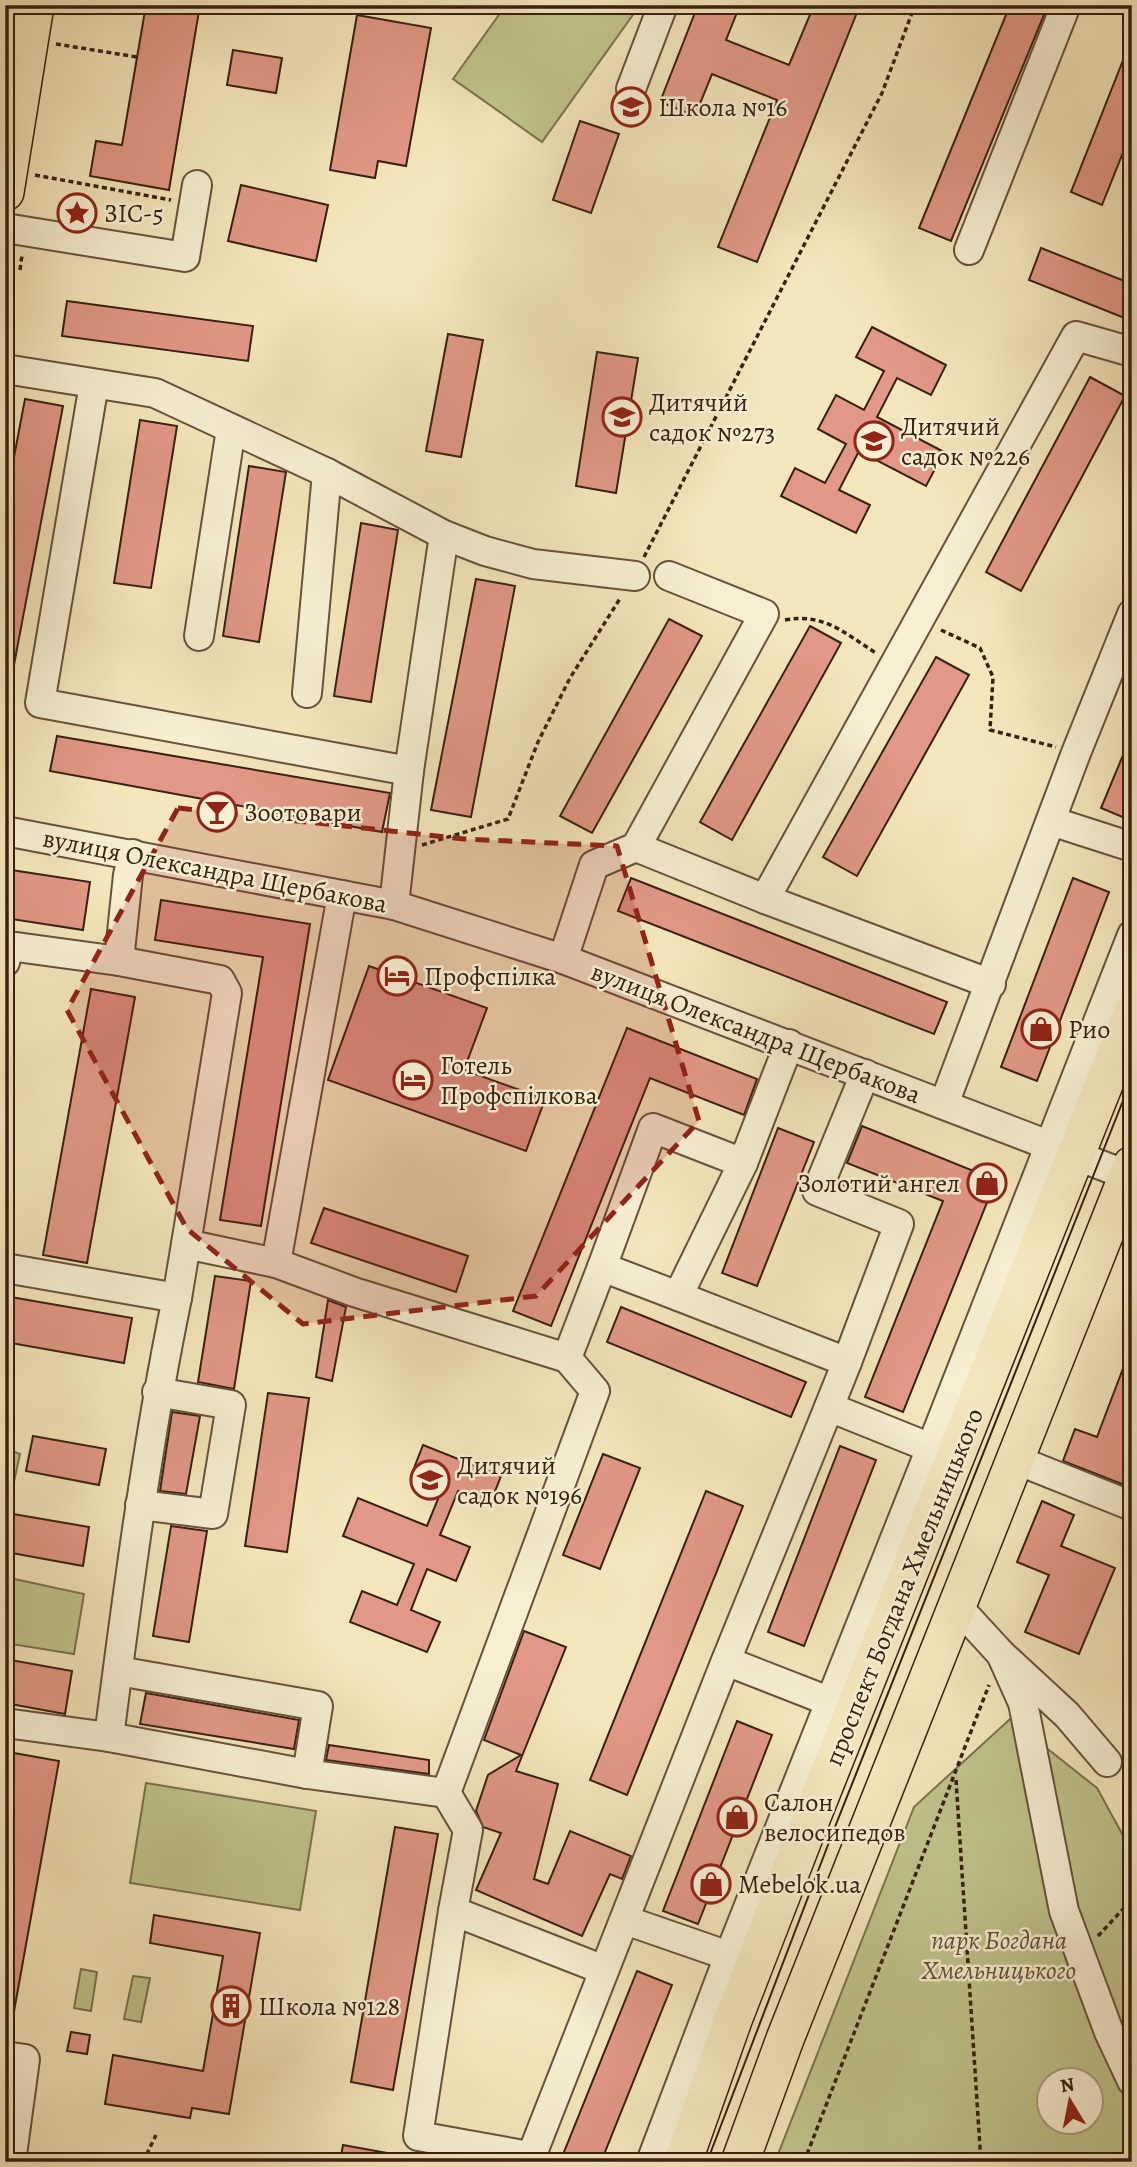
<svg xmlns="http://www.w3.org/2000/svg" width="1137" height="2167" viewBox="0 0 1137 2167" font-family="Alegreya,serif">
<rect width="100%" height="100%" fill="#f4e6bc"/>
<filter id="stains"><feTurbulence type="fractalNoise" baseFrequency=".00286" numOctaves="4"/><feColorMatrix values="0 0 0 0 .2 0 0 0 0 .09 0 0 0 0 .02 0 0 0 .5 -.17"/></filter>
<radialGradient id="worn" r=".72"><stop offset=".6" stop-color="#630" stop-opacity="0"/><stop offset="1" stop-color="#630" stop-opacity=".3"/></radialGradient>
<g fill="#c1c38d" stroke="#7c724f" stroke-width="2" fill-rule="evenodd">
<polygon points="5,5 22,5 5,107"/>
<polygon points="506,5 640,5 542,142 453,79"/>
<polygon points="5,1448 20,1454 5,1523"/>
<polygon points="5,1577 84,1594 74,1654 5,1643"/>
<path d="M1010,1719L1097,1788L1132,1852V2162H775L914,1807ZM1050,2080H1092V2122H1050Z"/>
<polygon points="146,1783 316,1811 300,1910 130,1883"/>
<polygon points="81,1969 97,1972 91,2011 74,2008"/>
<polygon points="133,1976 150,1978 141,2022 124,2019"/>
</g>
<g fill="#e19886" stroke="#382011" stroke-width="2">
<polygon points="146,5 200,5 169,190 90,176 96,141 122,145"/>
<polygon points="698,5 740,5 726,40 789,65 814,5 860,5 757,262 718,247 777,100 712,74 695,116 660,102"/>
<polygon points="1010,5 1048,5 951,241 919,228"/>
<polygon points="357,15 431,28 406,166 378,161 375,178 330,170"/>
<polygon points="1131,40 1132,130 1102,205 1071,192"/>
<polygon points="233,50 282,58 276,93 227,85"/>
<polygon points="580,121 619,134 591,213 553,200"/>
<polygon points="241,185 328,205 316,261 228,241"/>
<polygon points="1041,248 1132,284 1132,321 1029,280"/>
<polygon points="67,301 253,326 248,361 62,336"/>
<polygon points="872,327 946,365 931,395 897,378 877,417 944,452 926,486 859,451 839,490 870,505 856,533 781,496 795,468 825,483 846,444 818,429 836,395 864,410 884,371 856,357"/>
<polygon points="448,334 483,340 461,457 426,451"/>
<polygon points="597,352 638,358 616,493 576,486"/>
<polygon points="1090,377 1125,396 1021,591 986,572"/>
<polygon points="25,399 63,406 13,670 5,670 5,504"/>
<polygon points="140,420 177,426 151,588 114,583"/>
<polygon points="249,466 286,472 259,642 223,636"/>
<polygon points="361,523 398,530 371,702 334,696"/>
<polygon points="476,579 515,586 471,817 431,810"/>
<polygon points="669,619 702,636 592,833 560,816"/>
<polygon points="810,626 841,643 732,840 700,822"/>
<polygon points="936,657 969,675 857,876 823,857"/>
<polygon points="57,736 390,793 382,832 50,771"/>
<polygon points="1131,736 1132,736 1132,821 1101,808"/>
<polygon points="5,869 90,882 83,930 5,918"/>
<polygon points="631,878 947,1002 934,1034 618,911"/>
<polygon points="1073,878 1109,892 1037,1081 1001,1067"/>
<polygon points="161,900 310,924 261,1226 220,1220 263,957 155,940"/>
<polygon points="369,966 487,1008 464,1070 545,1099 526,1151 328,1080"/>
<polygon points="91,989 135,997 87,1263 43,1255"/>
<polygon points="627,1028 757,1079 744,1115 650,1078 551,1326 513,1311"/>
<polygon points="862,1126 996,1180 903,1412 865,1397 943,1201 847,1163"/>
<polygon points="778,1128 814,1142 757,1286 722,1273"/>
<polygon points="324,1208 468,1256 456,1292 311,1243"/>
<polygon points="215,1276 251,1281 234,1389 198,1382"/>
<polygon points="5,1296 132,1318 124,1363 5,1342"/>
<polygon points="328,1300 346,1307 332,1381 316,1377"/>
<polygon points="621,1307 806,1382 791,1417 607,1342"/>
<polygon points="1130,1350 1132,1350 1132,1488 1063,1461 1075,1429 1097,1437"/>
<polygon points="268,1393 309,1398 287,1552 245,1546"/>
<polygon points="172,1412 200,1416 186,1494 160,1491"/>
<polygon points="33,1436 106,1449 99,1485 26,1471"/>
<polygon points="423,1445 501,1476 490,1504 458,1491 440,1535 470,1547 456,1581 427,1569 411,1610 440,1622 427,1652 350,1622 362,1591 397,1605 414,1564 343,1536 358,1498 427,1526 442,1489 411,1476"/>
<polygon points="840,1446 876,1460 804,1646 768,1632"/>
<polygon points="603,1454 640,1468 600,1569 563,1555"/>
<polygon points="706,1491 743,1506 627,1795 590,1780"/>
<polygon points="1042,1501 1074,1515 1061,1546 1115,1568 1079,1654 1025,1632 1049,1575 1017,1562"/>
<polygon points="13,1514 89,1527 83,1566 6,1552"/>
<polygon points="171,1526 207,1531 189,1642 153,1636"/>
<polygon points="524,1631 566,1647 516,1771 558,1784 534,1879 548,1884 570,1831 631,1856 622,1879 610,1874 582,1936 476,1890 501,1833 483,1827 476,1811 488,1775 521,1755 484,1740"/>
<polygon points="5,1659 72,1671 65,1714 5,1703"/>
<polygon points="146,1693 299,1720 294,1749 140,1724"/>
<polygon points="737,1721 772,1735 698,1924 663,1911"/>
<polygon points="329,1745 429,1760 429,1774 326,1760"/>
<polygon points="14,1753 59,1761 13,2017 5,2017 5,1803"/>
<polygon points="395,1827 438,1834 393,2090 351,2082"/>
<polygon points="154,1915 260,1933 229,2114 192,2108 190,2118 105,2104 113,2055 203,2071 223,1956 150,1943"/>
<polygon points="637,1971 672,1985 601,2162 560,2162"/>
<polygon points="71,2032 90,2035 87,2054 67,2051"/>
<polygon points="343,2145 393,2154 392,2162 340,2162"/>
</g>
<g fill="none" stroke-linecap="round" stroke-linejoin="round">
<g stroke="#67523c" stroke-width="32">
<g id="minor">
<polyline points="631,89 663,5"/>
<polyline points="5,228 185,257 197,185"/>
<polyline points="969,250 1066,5"/>
<polyline points="5,369 155,393 327,473 444,535 485,551 533,564 635,576"/>
<polyline points="94,384 40,703 409,771"/>
<polyline points="199,636 231,429"/>
<polyline points="307,693 327,473"/>
<polyline points="1051,821 1132,847"/>
<polyline points="5,831 394,905 563,959 1132,1177"/>
<polyline points="636,847 765,899 991,984"/>
<polyline points="765,899 1076,336 1132,352"/>
<polyline points="394,905 409,771 444,535"/>
<polyline points="563,959 594,865 636,847 764,614 669,576"/>
<polyline points="119,961 128,875 133,854"/>
<polyline points="5,962 9,946 119,961 220,980 227,993 186,1244"/>
<polyline points="944,1104 1076,753 1132,614"/>
<polyline points="276,1263 342,895"/>
<polyline points="602,1267 653,1128 743,1163"/>
<polyline points="5,1268 177,1298 186,1244 276,1263 354,1292 567,1358 602,1267 678,1296 743,1163 789,1044"/>
<polyline points="678,1296 847,1362 829,1407 931,1448"/>
<polyline points="847,1362 899,1224 817,1191 865,1074"/>
<polyline points="1014,1459 1132,1506"/>
<polyline points="140,1505 213,1514 231,1405 157,1392"/>
<polyline points="956,1605 1001,1654 1067,1715 1107,1762"/>
<polyline points="1001,1654 1023,1703 1064,1911 1109,2032 1132,2081"/>
<polyline points="726,1661 831,1702"/>
<polyline points="124,1672 318,1706 307,1774"/>
<path d="M5,1723L109,1737C128,1590 147,1443 177,1298"/>
<polyline points="109,1737 307,1774 446,1793"/>
<polyline points="453,1911 604,1970"/>
<polyline points="625,1920 729,1956"/>
<polyline points="5,2056 25,2059 11,2162"/>
<polyline points="529,2156 418,2136 453,1911 468,1830 446,1793 595,1391 567,1358"/>
<polyline points="529,2162 723,1668 829,1407"/>
<polyline points="651,2162 729,1956 931,1448 1132,935"/>
</g>
</g>
<g stroke="#382011" stroke-width="40">
<g id="major">
<polyline points="5,192 35,5"/>
<polyline points="683,2162 733,2020 809,1824 1132,1014"/>
<polyline points="740,2162 785,2039 1132,1165"/>
</g>
</g>
<g stroke="#382011" stroke-width="3.5" stroke-dasharray="5 3.5" stroke-linecap="butt">
<polyline points="56,44 137,57"/>
<polyline points="35,175 171,200"/>
<polyline points="20,270 22,255"/>
<polyline points="644,557 882,93 915,5"/>
<path d="M785,620C825,613 844,633 876,653"/>
<polyline points="941,630 980,648 993,677 990,730 1056,747"/>
<polyline points="422,845 508,819 538,742 570,678 621,597"/>
<polyline points="956,1780 981,2162"/>
<polyline points="1098,1936 1124,1908"/>
<polyline points="143,2162 156,2135"/>
<polyline points="804,2162 989,1685"/>
</g>
<use href="#minor" stroke="#f8efd3" stroke-width="28"/>
<use href="#major" stroke="#f4e6bc" stroke-width="37"/>
<polyline stroke="#382011" stroke-width="2" points="707,2162 831,1837 1132,1078"/>
</g>
<path fill="#8f2418" fill-opacity="0.2" stroke="#8f2418" stroke-width="5" stroke-dasharray="14 9" stroke-linejoin="round" d="M178,808L464,839L617,846L699,1121L536,1296L303,1324L187,1229L67,1010Z"/>
<defs>
<g id="school-ring" transform="scale(2.0125)"><circle r="9.5" fill="#f8efd3" stroke="#8f2418" stroke-width="1.5"/><path d="M0-5L7-2L0 1L-7-2ZM-4 1L0 2.5L4 1V4Q0 6-4 4Z" fill="#8f2418"/></g>
<g id="sight-ring" transform="scale(2.0125)"><circle r="9.5" fill="#f8efd3" stroke="#8f2418" stroke-width="1.5"/><path d="M0-6L1.8-2.2L6-1.7L2.9 1.2L3.7 5.4L0 3.3L-3.7 5.4L-2.9 1.2L-6-1.7L-1.8-2.2Z" fill="#8f2418"/></g>
<g id="bar-ring" transform="scale(2.0125)"><circle r="9.5" fill="#f8efd3" stroke="#8f2418" stroke-width="1.5"/><path d="M-6-5H6L.8 .8V4.5H3.5V6h-7V4.5H-.8V.8Z" fill="#8f2418"/></g>
<g id="hotel-ring" transform="scale(2.0125)"><circle r="9.5" fill="#f8efd3" stroke="#8f2418" stroke-width="1.5"/><path d="M-6-4.5h1.5V1H6V5H4.5V3h-9V5H-6ZM-4 0a1.8 1.8 0 1 1 3.6 0ZM.5 0V-2.5h3Q6-2.5 6 0Z" fill="#8f2418"/></g>
<g id="shop-ring" transform="scale(2.0125)"><circle r="9.5" fill="#f8efd3" stroke="#8f2418" stroke-width="1.5"/><path d="M-5-2.5h2.3a2.7 3.5 0 0 1 5.4 0H5L5.5 6h-11ZM-1.5-2.5h3a1.5 2.3 0 0 0-3 0Z" fill="#8f2418"/></g>
<g id="building-ring" transform="scale(2.0125)"><circle r="9.5" fill="#f8efd3" stroke="#8f2418" stroke-width="1.5"/><path d="M-4-6H4V6H1V3H-1V6H-4ZM-2.5-4.3h1.7v1.8h-1.7ZM.8-4.3h1.7v1.8H.8ZM-2.5-1h1.7V.8h-1.7ZM.8-1h1.7V.8H.8Z" fill="#8f2418"/></g>
</defs>
<g fill-rule="evenodd">
<use href="#school-ring" x="631" y="107"/>
<use href="#sight-ring" x="77" y="213"/>
<use href="#school-ring" x="622" y="417"/>
<use href="#school-ring" x="874" y="441"/>
<use href="#bar-ring" x="217" y="812"/>
<use href="#hotel-ring" x="397" y="976"/>
<use href="#shop-ring" x="1041" y="1029"/>
<use href="#hotel-ring" x="413" y="1080"/>
<use href="#shop-ring" x="987" y="1183"/>
<use href="#school-ring" x="430" y="1480"/>
<use href="#shop-ring" x="737" y="1817"/>
<use href="#shop-ring" x="711" y="1884"/>
<use href="#building-ring" x="231" y="2006"/>
</g>
<g text-anchor="middle" dominant-baseline="central" stroke-width="5" stroke-linejoin="round" paint-order="stroke">
<g font-size="26" fill="#382011" stroke="#f8efd3" text-anchor="start">
<text x="658" y="107">Школа №16</text>
<text x="104" y="213">ЗІС-5</text>
<text x="649" y="402">Дитячий<tspan x="649" dy="30">садок №273</tspan></text>
<text x="901" y="426">Дитячий<tspan x="901" dy="30">садок №226</tspan></text>
<text x="244" y="812">Зоотовари</text>
<text x="424" y="976">Профспілка</text>
<text x="1068" y="1029">Рио</text>
<text x="440" y="1065">Готель<tspan x="440" dy="30">Профспілкова</tspan></text>
<text x="960" y="1183" text-anchor="end">Золотий ангел</text>
<text x="457" y="1465">Дитячий<tspan x="457" dy="30">садок №196</tspan></text>
<text x="764" y="1802">Салон<tspan x="764" dy="30">велосипедов</tspan></text>
<text x="738" y="1884">Mebelok.ua</text>
<text x="258" y="2006">Школа №128</text>
</g>
<g font-size="26" fill="#382011" stroke="#f8efd3">
<text transform="translate(215 871) rotate(11)">вулиця Олександра Щербакова</text>
<text transform="translate(756 1033) rotate(21)">вулиця Олександра Щербакова</text>
<text transform="translate(904 1587) rotate(-68)">проспект Богдана Хмельницького</text>
</g>
<g font-size="26" font-style="italic" fill="#615136" stroke="#f8efd3">
<text x="999" y="1940">парк Богдана<tspan x="999" dy="30">Хмельницького</tspan></text>
</g>
</g>
<rect width="1137" height="2167" fill="none" stroke="#f4e6bc" stroke-width="28"/>
<rect x="7" y="7" width="1123" height="2153" fill="none" stroke="#382011" stroke-width="3.5"/>
<rect x="14" y="14" width="1109" height="2139" fill="none" stroke="#382011" stroke-width="2"/>
<g transform="translate(1070 2101) rotate(350)"><circle r="33" fill="#f8efd3" stroke="#ab9c85" stroke-width="2"/>
<path d="M0-5L12 26L0 18L-12 26Z" fill="#8f2418"/>
<text y="-10" font-size="19" font-weight="bold" text-anchor="middle" fill="#382011">N</text>
</g>
<rect width="100%" height="100%" filter="url(#stains)"/>
<rect width="100%" height="100%" fill="url(#worn)"/>
</svg>
